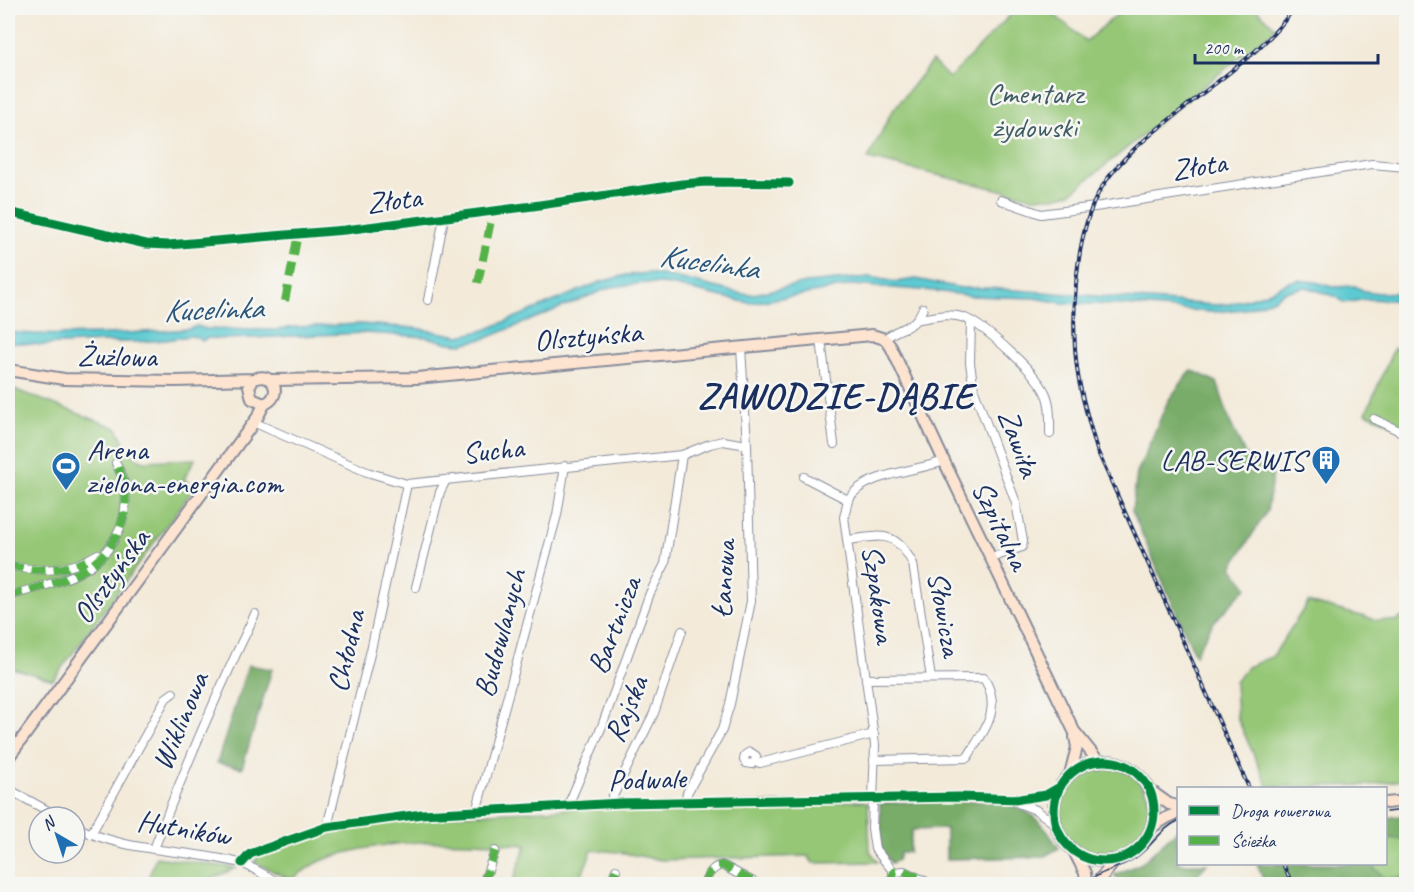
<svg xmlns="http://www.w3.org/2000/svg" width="1414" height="892" viewBox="0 0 1414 892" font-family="Caveat,sans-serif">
<rect width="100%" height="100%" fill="#f6f6f2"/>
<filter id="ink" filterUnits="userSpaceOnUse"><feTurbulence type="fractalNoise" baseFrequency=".0167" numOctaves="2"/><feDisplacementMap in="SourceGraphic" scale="12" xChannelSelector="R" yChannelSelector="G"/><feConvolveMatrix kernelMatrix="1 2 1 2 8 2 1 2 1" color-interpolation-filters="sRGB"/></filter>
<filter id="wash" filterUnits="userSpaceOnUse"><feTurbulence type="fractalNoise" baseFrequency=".008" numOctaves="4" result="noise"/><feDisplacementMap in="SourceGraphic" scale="24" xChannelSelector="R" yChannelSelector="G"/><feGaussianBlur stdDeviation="1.35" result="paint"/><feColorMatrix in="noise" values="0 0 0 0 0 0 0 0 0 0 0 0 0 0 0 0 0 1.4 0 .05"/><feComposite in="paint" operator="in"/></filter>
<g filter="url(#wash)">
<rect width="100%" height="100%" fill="#f3ead9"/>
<g fill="#96c777" stroke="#587b6a" stroke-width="1.5">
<polygon points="1017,8 1046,8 1086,41 1125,8 1255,8 1276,28 1071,193 1054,197 1031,197 868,159 891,113 932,61 949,78"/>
<polygon points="1394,348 1406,354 1406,430 1366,413"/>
<path d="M8,387L117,428C123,441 129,456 144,461L195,459L184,479L195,487L53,680L8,667Z"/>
<polygon points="1308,602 1377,620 1396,621 1406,615 1406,779 1371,785 1268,787 1237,717 1235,682 1247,667 1273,656"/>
<circle cx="1105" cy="811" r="45"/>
<path d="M858,801H864L868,804L870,851L878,862L813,863L808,856L661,860L618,852L592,850L578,884H512L526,845C461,840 388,837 326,859C313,863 301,873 291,880L254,862L261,852L315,836L381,822L448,815L585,808Z"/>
<polygon points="1387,837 1406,839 1406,884 1402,884 1404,877 1385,879 1374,868 1374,864 1386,864"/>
<polygon points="156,857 236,868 201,884 146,884"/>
</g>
<g fill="#78ac68" stroke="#4a6e63" stroke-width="1.5">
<polygon points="1191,370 1217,382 1230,422 1245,454 1273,473 1267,511 1232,567 1247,587 1213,623 1195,655 1132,511 1137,473 1168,401"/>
<polygon points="248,665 272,669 242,768 217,763"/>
<path d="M940,801C973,802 1013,796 1039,821C1047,829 1052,839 1059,848L1043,857L946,859V829L912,830L909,852L900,853L898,860L891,863L881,849L880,803Z"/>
<polygon points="1406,815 1406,839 1386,838 1386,818"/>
<polygon points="1178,829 1178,864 1207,864 1189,884 1125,884 1114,875 1142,863"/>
<polygon points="1257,864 1374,864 1374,868 1385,879 1404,877 1402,884 1265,884"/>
</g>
<path fill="#5ccad0" stroke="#3c7c97" stroke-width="1.5" d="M649,273L678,278L742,294H753L806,283L870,277L896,282L916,279L961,288H988L1215,305L1230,304L1243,300L1264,294L1289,282L1298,280L1315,282L1332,287L1355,286L1364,291L1379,293L1404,292L1406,293V301L1367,299L1344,303L1337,297L1306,287L1284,292L1274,299L1246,309L1213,312L1121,305L1062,303L1034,298L971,296L935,291L852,285L808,294L749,303L670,285L646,283L611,287L487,338L462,344L449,343L426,337L365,333L223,339L207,338L202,341L196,337L189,336L167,340L137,342H103L42,345L8,342V332C65,338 131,333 189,329L197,326L207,329L276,330L293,327L361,324L415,328L460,336L485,330L600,282L626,275Z"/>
</g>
<g filter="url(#ink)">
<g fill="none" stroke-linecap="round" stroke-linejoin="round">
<g stroke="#878c9c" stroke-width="10">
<g id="street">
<polyline points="1001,200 1041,214 1095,207 1372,164 1406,167"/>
<polyline points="8,212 146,244 168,245 345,230 533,206 682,184 706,182 789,183"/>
<polyline points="428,300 444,218"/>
<path d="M919,319C934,317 949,312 965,318C986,327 1040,375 1047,397C1051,408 1050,422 1050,434"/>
<polyline points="971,322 970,363 974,390 1016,503 1023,541 1022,547 991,558"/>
<path d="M885,339C900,325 914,331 923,308"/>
<polyline points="821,340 834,444"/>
<polyline points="1374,419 1406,434"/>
<polyline points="253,422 367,472 407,484 682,455 710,444 723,441 747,445"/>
<polyline points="804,477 848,500"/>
<path d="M847,540C882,536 895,529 913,564L931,678"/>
<path d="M8,565C40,573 69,572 98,554"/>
<polyline points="416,587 440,492 446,480"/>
<path d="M8,596C35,588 66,582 90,566C115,549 131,514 124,485C123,477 119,470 116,463"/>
<path d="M866,679L984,678C1003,710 984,730 967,758L874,760"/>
<polyline points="755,761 756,756 750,752 745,755 744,760 746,763 752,764 755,761 760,763 874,734"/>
<polyline points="8,789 59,817"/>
<polyline points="1013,801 1036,810 1055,824"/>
<polyline points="685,802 687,793 722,730 730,704 751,601 747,445 741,348"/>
<polyline points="612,804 612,798 654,713 682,631"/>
<polyline points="569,806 570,801 602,726 650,593 665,564 682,455"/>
<polyline points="476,812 557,515 565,466"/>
<path d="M75,826C124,853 187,849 240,863C254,867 268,878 281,884"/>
<polyline points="327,827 371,650 407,484"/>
<polyline points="91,834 166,698 173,693"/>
<path d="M154,849C184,769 218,691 255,614"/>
<polyline points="242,863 250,854 327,827 422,814 621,803 959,797 1020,799 1046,795 1060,787"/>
<path d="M894,872L875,849L872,828L875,745L844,517C846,511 846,504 849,499C862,474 918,471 944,461"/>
<polyline points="894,872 904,871 931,884"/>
<polyline points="483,884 495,851"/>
<polyline points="610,884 616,870"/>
<path d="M704,884C708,875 712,867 722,865L757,884"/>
<polyline points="890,884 894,872"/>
</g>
</g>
<g stroke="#878c9c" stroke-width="14">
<g id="secondary">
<path d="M8,370L64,379L175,381L254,379C274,370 284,397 264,404L252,399L249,386L254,379"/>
<polyline points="271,380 417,378 872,335 885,339 891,347 944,461 1074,731 1099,762"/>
<polyline points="8,758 257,418 265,403"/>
<circle cx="1104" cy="811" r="50"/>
<polyline points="1070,774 1077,747 1075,737"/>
<polyline points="1148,789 1169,804 1178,806"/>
<polyline points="1386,803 1406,801"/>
<polyline points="1152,827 1168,817 1178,813"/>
<polyline points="1074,851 1085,873 1086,884"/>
<polyline points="1096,884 1115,861"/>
</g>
</g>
<use href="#street" stroke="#fff" stroke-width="8"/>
<use href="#secondary" stroke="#fde4d0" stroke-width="10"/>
<g stroke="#1b2f5e" stroke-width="1.5">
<polyline points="1386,812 1406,810"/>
<path d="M1086,884C1100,870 1120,869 1135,858C1152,847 1160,829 1178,821"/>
</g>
<g stroke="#1b2f5e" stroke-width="4">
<g id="rail">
<path d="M1249,788L1097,450C1090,425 1082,400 1078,375C1070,324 1074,231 1102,187C1122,155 1154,132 1184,108C1222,77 1266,49 1294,8"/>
<polyline points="1283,864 1292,884"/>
</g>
</g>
<use href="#rail" stroke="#f6f6f2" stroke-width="1.5" stroke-dasharray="4.5" stroke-linecap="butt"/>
<g stroke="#55b248" stroke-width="8" stroke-dasharray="15 8" stroke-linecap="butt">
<polyline points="478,283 493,211"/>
<polyline points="285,301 298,234"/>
<path d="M8,565C35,572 60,572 86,561"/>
<path d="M8,596C35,588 66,582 90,566C115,549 131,514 124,485C123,477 119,470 116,463"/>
<polyline points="483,884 495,851"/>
<polyline points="610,884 616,870"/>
<path d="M704,884C708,875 712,867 722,865L757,884"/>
<polyline points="890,884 894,872 904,871 931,884"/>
</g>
<g stroke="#f6f6f2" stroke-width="13">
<g id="cycleway">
<polyline points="8,212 146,244 168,245 345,230 533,206 682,184 706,182 789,183"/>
<circle cx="1104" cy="811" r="50"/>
<polyline points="242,863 250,854 327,827 422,814 621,803 959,797 1020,799 1046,795 1060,787"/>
</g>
</g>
<use href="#cycleway" stroke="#00873e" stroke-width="9"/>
</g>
</g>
<defs>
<g id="building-pin" transform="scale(1.5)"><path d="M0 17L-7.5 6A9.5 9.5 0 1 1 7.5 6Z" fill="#1f6fb2" stroke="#f6f6f2"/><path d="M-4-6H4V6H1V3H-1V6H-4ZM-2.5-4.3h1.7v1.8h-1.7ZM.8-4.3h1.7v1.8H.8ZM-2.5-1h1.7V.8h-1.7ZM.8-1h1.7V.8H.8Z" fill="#fff"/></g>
<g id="stadium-pin" transform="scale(1.5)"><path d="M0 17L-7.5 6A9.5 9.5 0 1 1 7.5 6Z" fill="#1f6fb2" stroke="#f6f6f2"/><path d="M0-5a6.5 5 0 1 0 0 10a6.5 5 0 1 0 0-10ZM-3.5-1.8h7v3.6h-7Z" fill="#fff"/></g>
</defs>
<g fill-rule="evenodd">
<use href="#building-pin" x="1326" y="460"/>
<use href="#stadium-pin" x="66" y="466"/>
</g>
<g text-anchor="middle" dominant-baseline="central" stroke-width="5" stroke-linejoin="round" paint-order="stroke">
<g font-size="30" fill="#405d66" stroke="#f6f6f2">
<text x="1035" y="93">Cmentarz<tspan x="1035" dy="34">żydowski</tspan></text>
</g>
<g font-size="30" fill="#1b2f5e" stroke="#f6f6f2">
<text transform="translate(1199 166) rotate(-9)">Złota</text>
<text transform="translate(394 200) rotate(-7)">Złota</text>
<text transform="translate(588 336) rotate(-5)">Olsztyńska</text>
<text transform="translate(117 356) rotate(1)">Żużlowa</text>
<text transform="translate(1019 443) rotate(70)">Zawiła</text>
<text transform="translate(493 450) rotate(-6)">Sucha</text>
<text transform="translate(1001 525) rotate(64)">Szpitalna</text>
<text transform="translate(111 576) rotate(-54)">Olsztyńska</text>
<text transform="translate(723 579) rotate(-87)">Łanowa</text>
<text transform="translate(879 594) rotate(82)">Szpakowa</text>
<text transform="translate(945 614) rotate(80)">Słowicza</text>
<text transform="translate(614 625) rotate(-69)">Bartnicza</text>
<text transform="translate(500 633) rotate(-75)">Budowlanych</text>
<text transform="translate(346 651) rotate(-77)">Chłodna</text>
<text transform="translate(626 709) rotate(-67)">Rajska</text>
<text transform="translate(180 721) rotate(-67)">Wiklinowa</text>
<text transform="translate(647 779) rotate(-2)">Podwale</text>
<text transform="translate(184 828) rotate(10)">Hutników</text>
</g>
<g font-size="30" fill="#1b2f5e" stroke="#f6f6f2" text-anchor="start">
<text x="87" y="449">Arena<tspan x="87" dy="34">zielona-energia.com</tspan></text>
<text x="1305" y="460" text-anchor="end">LAB-SERWIS</text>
</g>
<g font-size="32" font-style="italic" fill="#2b567a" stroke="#f6f6f2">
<text transform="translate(709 262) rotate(8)">Kucelinka</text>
<text transform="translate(213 309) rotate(-2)">Kucelinka</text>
</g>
<g font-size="36" font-weight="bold" letter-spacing="1.5" fill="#1b2f5e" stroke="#f6f6f2">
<text x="836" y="396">ZAWODZIE-DĄBIE</text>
</g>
</g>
<rect width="1414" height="892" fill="none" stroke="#f6f6f2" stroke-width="30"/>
<rect x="1177" y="787" width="210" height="78" fill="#f6f6f2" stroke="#9ea6b7" stroke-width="1.5"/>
<rect x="1189" y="806" width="30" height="9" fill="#00873e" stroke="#9ea6b7" stroke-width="1.5"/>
<text x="1231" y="817" font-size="18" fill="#1b2f5e">Droga rowerowa</text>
<rect x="1189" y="836" width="30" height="9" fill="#55b248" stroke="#9ea6b7" stroke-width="1.5"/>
<text x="1231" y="847" font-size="18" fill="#1b2f5e">Ścieżka</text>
<g transform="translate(57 835) rotate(321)"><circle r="28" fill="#f6f6f2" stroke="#9ea6b7" stroke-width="1.5"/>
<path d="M0-4.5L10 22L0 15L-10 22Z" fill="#1f6fb2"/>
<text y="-9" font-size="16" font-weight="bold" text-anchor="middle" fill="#1b2f5e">N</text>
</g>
<path d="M1195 54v9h183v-9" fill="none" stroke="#1b2f5e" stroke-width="3"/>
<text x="1204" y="54" font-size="18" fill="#1b2f5e" stroke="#f6f6f2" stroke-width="4.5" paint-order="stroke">200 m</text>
</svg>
